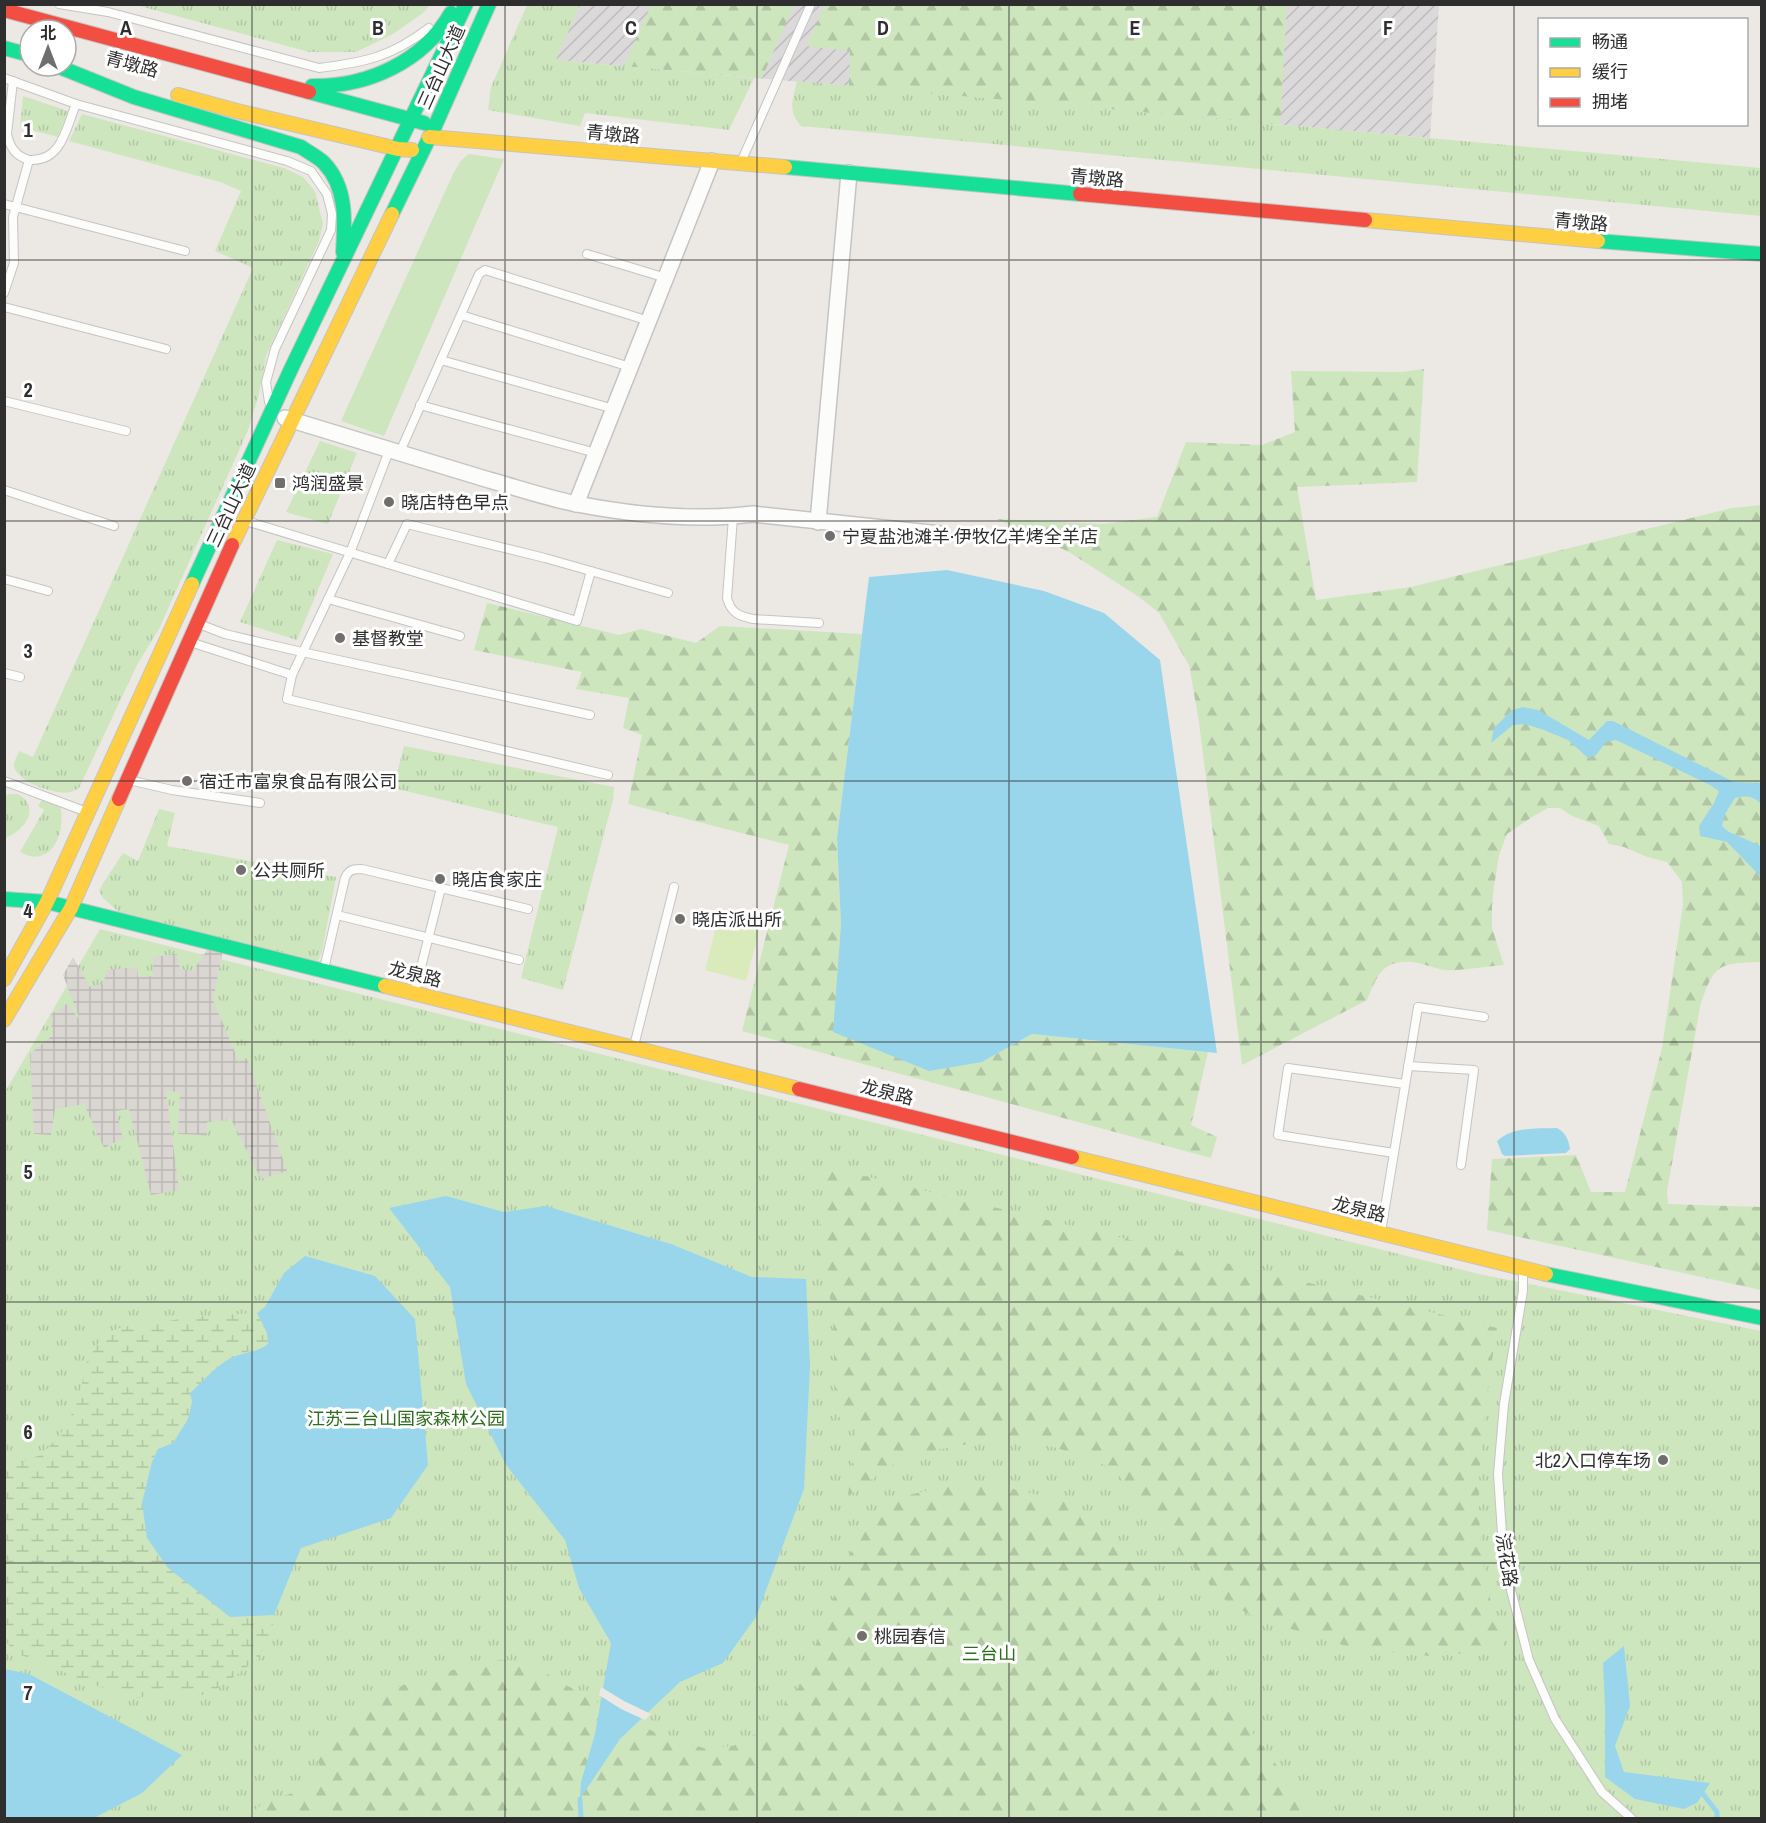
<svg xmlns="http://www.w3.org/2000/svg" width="1766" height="1823" viewBox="0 0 1766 1823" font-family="'Archivo Narrow','Noto Sans SC',sans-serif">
<defs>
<pattern id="industrial-furrows" width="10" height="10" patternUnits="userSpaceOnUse" patternTransform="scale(1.5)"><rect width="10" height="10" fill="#dcd9db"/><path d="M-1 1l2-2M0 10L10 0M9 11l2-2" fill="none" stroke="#bdbbbc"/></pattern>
<pattern id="grass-tufts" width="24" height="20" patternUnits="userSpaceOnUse" patternTransform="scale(1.5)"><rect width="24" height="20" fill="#cee6be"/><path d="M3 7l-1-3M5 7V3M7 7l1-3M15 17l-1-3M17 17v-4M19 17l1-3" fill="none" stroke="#b1c6a4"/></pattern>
<pattern id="forest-firs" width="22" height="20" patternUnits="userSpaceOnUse" patternTransform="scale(1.5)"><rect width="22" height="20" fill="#cee6be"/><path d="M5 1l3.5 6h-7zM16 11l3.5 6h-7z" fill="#b1c6a4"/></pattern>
<pattern id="wetland-marsh" width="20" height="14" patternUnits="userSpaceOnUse" patternTransform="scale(1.5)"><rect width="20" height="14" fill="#cee6be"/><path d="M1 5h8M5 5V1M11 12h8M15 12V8" fill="none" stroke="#b1c6a4"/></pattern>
<pattern id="plaza-grid" width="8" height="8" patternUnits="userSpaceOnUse" patternTransform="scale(1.5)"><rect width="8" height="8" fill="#dad6d2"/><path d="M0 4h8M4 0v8" fill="none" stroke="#bbb8b5"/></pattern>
</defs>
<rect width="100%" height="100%" fill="#ece8e4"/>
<polygon fill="url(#industrial-furrows)" points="580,5 1439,5 1430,138 555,60"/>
<g fill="url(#grass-tufts)">
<polygon points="136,5 430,5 423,13 393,34 356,52 309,52"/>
<polygon points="527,5 580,5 556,60 754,78 729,130 585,113 580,126 488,110 491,87"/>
<path d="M797,81L1761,168V216L801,126C787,110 793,100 797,81Z"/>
<polygon points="23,96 68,111 58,137 20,127"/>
<path d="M82,114L284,168L303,177L315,191L323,224L319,241L266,356L259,394L248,430L237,455L159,629L137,665L79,788C77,789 74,791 71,792C57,796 14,781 14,765C14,761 18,755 19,751L33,757L253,268L215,251L241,191L220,182L69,141Z"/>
<polygon points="320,441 357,453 328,524 286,512"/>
<polygon points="277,540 333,554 297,640 240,622"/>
<polygon points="404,746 614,787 613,800 563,990 521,978 558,827 393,788"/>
<path d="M10,794H18C42,808 24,831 5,838V796Z"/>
<path d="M43,798L60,805C67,832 51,870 20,852L44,810L38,806Z"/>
<polygon points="159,809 175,813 167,846 336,877 322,952 318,961 121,914 103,898 99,891 102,885 123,853 138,861"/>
<polygon points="100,929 1479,1274 1761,1331 1761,1818 5,1818 5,1092"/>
</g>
<g fill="url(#forest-firs)">
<polygon points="651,5 651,4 794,5 762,78 624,66"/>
<polygon points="825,5 1287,5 1280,124 849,86 850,51 806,46"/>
<path d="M1424,369L1417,482L1297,487L1316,600L1411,587L1732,508L1761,505V962C1718,963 1714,964 1700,1007L1667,1191L1668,1204L1761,1207V1290L1487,1230L1492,1159L1576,1155L1591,1192H1625L1662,1048L1683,904L1682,882L1667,862L1647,857L1624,847L1609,844L1599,826L1572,816L1560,808H1548L1532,817L1507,834L1499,855L1494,887L1492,906V928L1504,965C1487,966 1461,971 1444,970C1433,968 1423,963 1412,962C1382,960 1377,976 1367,1000L1242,1065L1199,722L1189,665L1159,613L1139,597L1069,552L997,519L1103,524L1157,517L1186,442L1262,445L1295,432L1291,371L1401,372Z"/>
<polygon points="487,603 619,635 641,629 696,643 720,626 862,634 837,838 841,925 982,1062 1032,1034 1208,1052 1191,1125 1217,1137 1211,1158 742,1031 789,845 628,804 642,735 623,728 629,698 576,689 582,672 474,650"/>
<path d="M826,1167L1497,1328C1484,1410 1471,1492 1485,1575C1489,1600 1498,1625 1505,1650L1430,1656L1359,1650L1259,1619L1228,1603L1184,1557L1136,1495L1111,1467L1057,1448L1025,1441L979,1442L936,1450L897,1462L848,1496L856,1431L835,1413L833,1307L821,1271L817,1250Z"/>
<polygon points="950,1485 1013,1489 1064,1501 1122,1543 1195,1646 1260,1744 1297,1791 1331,1818 245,1818 261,1805 283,1796 324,1784 317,1755 356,1715 398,1687 488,1659 529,1662 562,1683 660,1735 704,1748 733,1746 761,1731 789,1701 801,1684 850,1554 876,1512 901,1497"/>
</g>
<polygon fill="url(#wetland-marsh)" points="257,1313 267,1333 268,1344 261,1349 242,1353 192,1402 188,1419 173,1443 158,1449 152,1462 142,1503 230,1617 274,1615 272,1630 259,1658 220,1687 203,1695 165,1687 143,1697 124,1699 112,1690 91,1684 39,1661 17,1654 5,1641 4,1467 41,1455 59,1436 71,1416 81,1388 87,1361 104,1334 122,1327 163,1322 190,1317"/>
<polygon fill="#cee6be" points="468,154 504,159 384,436 341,421 453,174 460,162"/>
<polygon fill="#d9eabb" points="718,920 759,931 746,981 705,970"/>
<polygon fill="url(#plaza-grid)" points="208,948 223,950 213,1000 239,1062 247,1058 287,1171 261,1179 231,1119 207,1122 207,1135 178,1134 180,1092 166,1091 179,1190 151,1195 129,1109 116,1111 123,1138 104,1148 84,1104 55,1109 51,1135 34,1134 30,1054 53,1035 50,1015 67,1004 80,1020 63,975 73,957 90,987 103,984 107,970 137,967 138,977 153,976 153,957 177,954 180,969 193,971"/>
<g fill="#99d6ec">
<polygon points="947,570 1044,591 1104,613 1160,660 1217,1053 1032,1034 982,1062 929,1071 833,1032 841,925 837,838 869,577"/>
<path d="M1523,707L1538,710L1589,740L1607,721H1613L1734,782L1761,783V804C1754,796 1745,795 1735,798L1725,814L1722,826L1729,832L1761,846V877L1727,842L1700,836L1699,826L1714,803L1719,791L1710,785L1616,740L1606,742L1596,755L1588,758L1568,740L1544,730L1525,724L1513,725L1491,743L1494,728L1512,710Z"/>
<path d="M1557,1128C1565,1132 1569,1140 1570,1149L1566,1153L1505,1156L1502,1154L1497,1141C1513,1126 1536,1129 1557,1128Z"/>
<polygon points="446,1196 504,1212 546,1206 671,1244 752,1277 806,1279 810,1366 804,1489 756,1617 723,1663 680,1682 620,1739 580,1799 581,1782 595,1734 611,1643 579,1588 565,1540 506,1465 466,1384 450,1287 389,1208"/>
<path d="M305,1256L375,1276L415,1319L428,1465L391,1518L301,1548L274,1615L230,1617L168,1568L147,1538L142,1503L152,1462L158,1449L173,1443L188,1419L192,1402L190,1393C202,1382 215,1367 229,1359C242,1352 257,1353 268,1344L267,1333L257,1313L265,1307L284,1273Z"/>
<polygon points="1624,1646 1630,1706 1615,1746 1624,1772 1710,1783 1697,1803 1684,1809 1635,1799 1605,1777 1605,1705 1603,1663"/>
<polygon points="5,1669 29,1674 182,1755 142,1793 94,1818 5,1818"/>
</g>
<polygon fill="#ece8e4" points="601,1687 624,1701 651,1714 645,1720 621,1709 599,1695"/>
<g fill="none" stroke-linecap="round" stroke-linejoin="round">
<g stroke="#99d6ec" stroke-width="5">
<polyline points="1703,1794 1717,1812 1717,1818"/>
<polyline points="580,1799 581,1818"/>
</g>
<g stroke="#c5c4c5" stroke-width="10">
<g id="lane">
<path d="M59,4L108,12L319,68C366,62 391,57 429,28"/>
<polyline points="4,78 76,104 287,161 311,171 327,194 332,214 331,230 275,349 266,382 269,402"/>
<path d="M13,81L7,134C10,148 16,156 29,160"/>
<polyline points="741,162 811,4"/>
<polyline points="4,204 185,251"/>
<polyline points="587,254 666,278"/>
<path d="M4,293L14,263L13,217L29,160C62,162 66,128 76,104"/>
<polyline points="4,307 166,349"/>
<polyline points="461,315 630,367"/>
<polyline points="441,360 614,409"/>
<polyline points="4,401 126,431"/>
<polyline points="420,405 596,453"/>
<polyline points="389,451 350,553 292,675 287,699 608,775"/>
<polyline points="399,454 479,274 485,270 649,321"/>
<polyline points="4,490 114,526"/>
<path d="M733,517L727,598C731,613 739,616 753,619L819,623"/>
<polyline points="246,521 577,621 591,571"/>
<polyline points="388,564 407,524 545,558 668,593"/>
<polyline points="4,579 48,591"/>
<polyline points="328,599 460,636"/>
<polyline points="199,624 225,634 302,652 590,715"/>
<polyline points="190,642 292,675"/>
<polyline points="4,673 20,677"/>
<polyline points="129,780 172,790 260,803"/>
<polyline points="4,781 87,812"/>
<polyline points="337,915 519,960"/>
<path d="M324,969L345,878C349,869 354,869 362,869L528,909"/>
<polyline points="415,991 441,888"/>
<polyline points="634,1046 674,887"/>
<polyline points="1408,1066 1474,1070 1461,1165"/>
<polyline points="1394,1153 1278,1135 1288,1068 1405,1084"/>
<polyline points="1381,1232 1418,1007 1484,1017"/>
<polyline points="1523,1270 1523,1291 1504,1404 1498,1474 1504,1563 1529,1660 1555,1719 1602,1792 1631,1818"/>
</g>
</g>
<g stroke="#c5c4c5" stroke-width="18">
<g id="street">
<path d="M285,418C353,439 421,460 489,480C518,488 547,498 577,504C634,515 696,521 753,514L940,534"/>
<polyline points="576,504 712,161"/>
<polyline points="818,522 849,173"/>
</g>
</g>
<g stroke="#c5c4c5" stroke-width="16">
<g id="fast">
<polyline points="4,48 30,55"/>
<path d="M57,66L134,97L301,147C308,152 318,157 324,163C347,187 345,221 343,252"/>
<path d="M312,86C367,87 423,62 451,13"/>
<polyline points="309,92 424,123"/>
<polyline points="785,167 1080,194"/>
<polyline points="392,214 435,126 489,4"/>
<polyline points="1598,241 1762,254"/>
<polyline points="192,584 291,369 466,4"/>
<polyline points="4,899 47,902 385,986"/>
<polyline points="1546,1274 1762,1318"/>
</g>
</g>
<g stroke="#c5c4c5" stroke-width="16">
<g id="slow">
<polyline points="178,95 237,111 398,149 412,150"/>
<polyline points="429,137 785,167"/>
<polyline points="1365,220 1598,241"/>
<polyline points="232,545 392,214"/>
<polyline points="4,979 47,902 192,584"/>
<polyline points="385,986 799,1089"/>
<polyline points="4,1020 71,908 119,799"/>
<polyline points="1072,1157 1546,1274"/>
</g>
</g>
<g stroke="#c5c4c5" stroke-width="16">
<g id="jam">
<polyline points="4,10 309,92"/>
<polyline points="1080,194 1365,220"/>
<polyline points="119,799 232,545"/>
<polyline points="799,1089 1072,1157"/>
</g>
</g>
<use href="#lane" stroke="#fcfcfb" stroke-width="8"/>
<use href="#street" stroke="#fcfcfb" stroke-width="15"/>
<use href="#fast" stroke="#16e098" stroke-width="14"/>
<use href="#slow" stroke="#ffcf43" stroke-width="14"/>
<use href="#jam" stroke="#f24e42" stroke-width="14"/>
</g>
<path fill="none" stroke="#2e2e2e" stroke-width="1.5" stroke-opacity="0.55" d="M252,4V1818M505,4V1818M757,4V1818M1009,4V1818M1261,4V1818M1514,4V1818M4,260H1762M4,521H1762M4,781H1762M4,1042H1762M4,1302H1762M4,1563H1762"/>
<g fill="#706f6e" stroke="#fff" stroke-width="2">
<rect x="274" y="477" width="12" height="12" rx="3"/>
<circle cx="389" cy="502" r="6"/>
<circle cx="830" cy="536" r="6"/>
<circle cx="340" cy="638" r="6"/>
<circle cx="187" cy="781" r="6"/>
<circle cx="241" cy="870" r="6"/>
<circle cx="440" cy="879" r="6"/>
<circle cx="680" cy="919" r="6"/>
<circle cx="1663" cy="1460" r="6"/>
<circle cx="862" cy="1636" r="6"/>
</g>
<g text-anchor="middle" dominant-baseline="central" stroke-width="6" stroke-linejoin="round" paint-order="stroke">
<g font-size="18" fill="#2e2e2e" stroke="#fff">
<text transform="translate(132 64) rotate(15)">青墩路</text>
<text transform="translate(441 67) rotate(-66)">三台山大道</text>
<text transform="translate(613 134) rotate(5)">青墩路</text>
<text transform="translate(1097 178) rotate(5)">青墩路</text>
<text transform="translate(1581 222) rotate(5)">青墩路</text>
<text transform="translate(231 505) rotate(-65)">三台山大道</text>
<text transform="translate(415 974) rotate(14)">龙泉路</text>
<text transform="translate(887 1092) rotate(14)">龙泉路</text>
<text transform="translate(1359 1209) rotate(14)">龙泉路</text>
<text transform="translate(1507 1560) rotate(81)">浣花路</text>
</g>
<g font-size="18" fill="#2e2e2e" stroke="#fff" text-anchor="start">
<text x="292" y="483">鸿润盛景</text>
<text x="401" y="502">晓店特色早点</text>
<text x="842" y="536">宁夏盐池滩羊·伊牧亿羊烤全羊店</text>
<text x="352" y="638">基督教堂</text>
<text x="199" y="781">宿迁市富泉食品有限公司</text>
<text x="253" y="870">公共厕所</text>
<text x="452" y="879">晓店食家庄</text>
<text x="692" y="919">晓店派出所</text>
<text x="1651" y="1460" text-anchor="end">北2入口停车场</text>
<text x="874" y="1636">桃园春信</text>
</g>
<g font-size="18" fill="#2c6e1b" stroke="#fff">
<text x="406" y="1418">江苏三台山国家森林公园</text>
<text x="989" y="1653">三台山</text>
</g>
</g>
<g font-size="20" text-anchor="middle" font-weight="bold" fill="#2e2e2e" stroke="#fff" stroke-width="6" stroke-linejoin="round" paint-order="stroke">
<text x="126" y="35">A</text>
<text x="378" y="35">B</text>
<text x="631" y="35">C</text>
<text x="883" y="35">D</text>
<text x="1135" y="35">E</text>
<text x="1388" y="35">F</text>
<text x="28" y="137">1</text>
<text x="28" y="397">2</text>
<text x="28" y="658">3</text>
<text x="28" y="918">4</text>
<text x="28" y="1179">5</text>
<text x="28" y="1439">6</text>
<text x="28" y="1700">7</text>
</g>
<rect width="1766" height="1823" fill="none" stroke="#2e2e2e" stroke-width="12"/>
<rect x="1538" y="18" width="210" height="108" fill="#ffffff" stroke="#ababab" stroke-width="1.5"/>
<rect x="1550" y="38" width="30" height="9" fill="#16e098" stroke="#ababab" stroke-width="1.5"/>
<text x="1592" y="48" font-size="18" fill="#2e2e2e">畅通</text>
<rect x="1550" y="68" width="30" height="9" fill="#ffcf43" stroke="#ababab" stroke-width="1.5"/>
<text x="1592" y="78" font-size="18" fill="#2e2e2e">缓行</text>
<rect x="1550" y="98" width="30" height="9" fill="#f24e42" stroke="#ababab" stroke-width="1.5"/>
<text x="1592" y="108" font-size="18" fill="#2e2e2e">拥堵</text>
<g transform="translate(48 48)"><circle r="28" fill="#ffffff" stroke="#ababab" stroke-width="1.5"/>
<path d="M0-4.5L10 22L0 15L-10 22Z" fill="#706f6e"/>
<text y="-9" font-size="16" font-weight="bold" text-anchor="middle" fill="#2e2e2e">北</text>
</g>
</svg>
